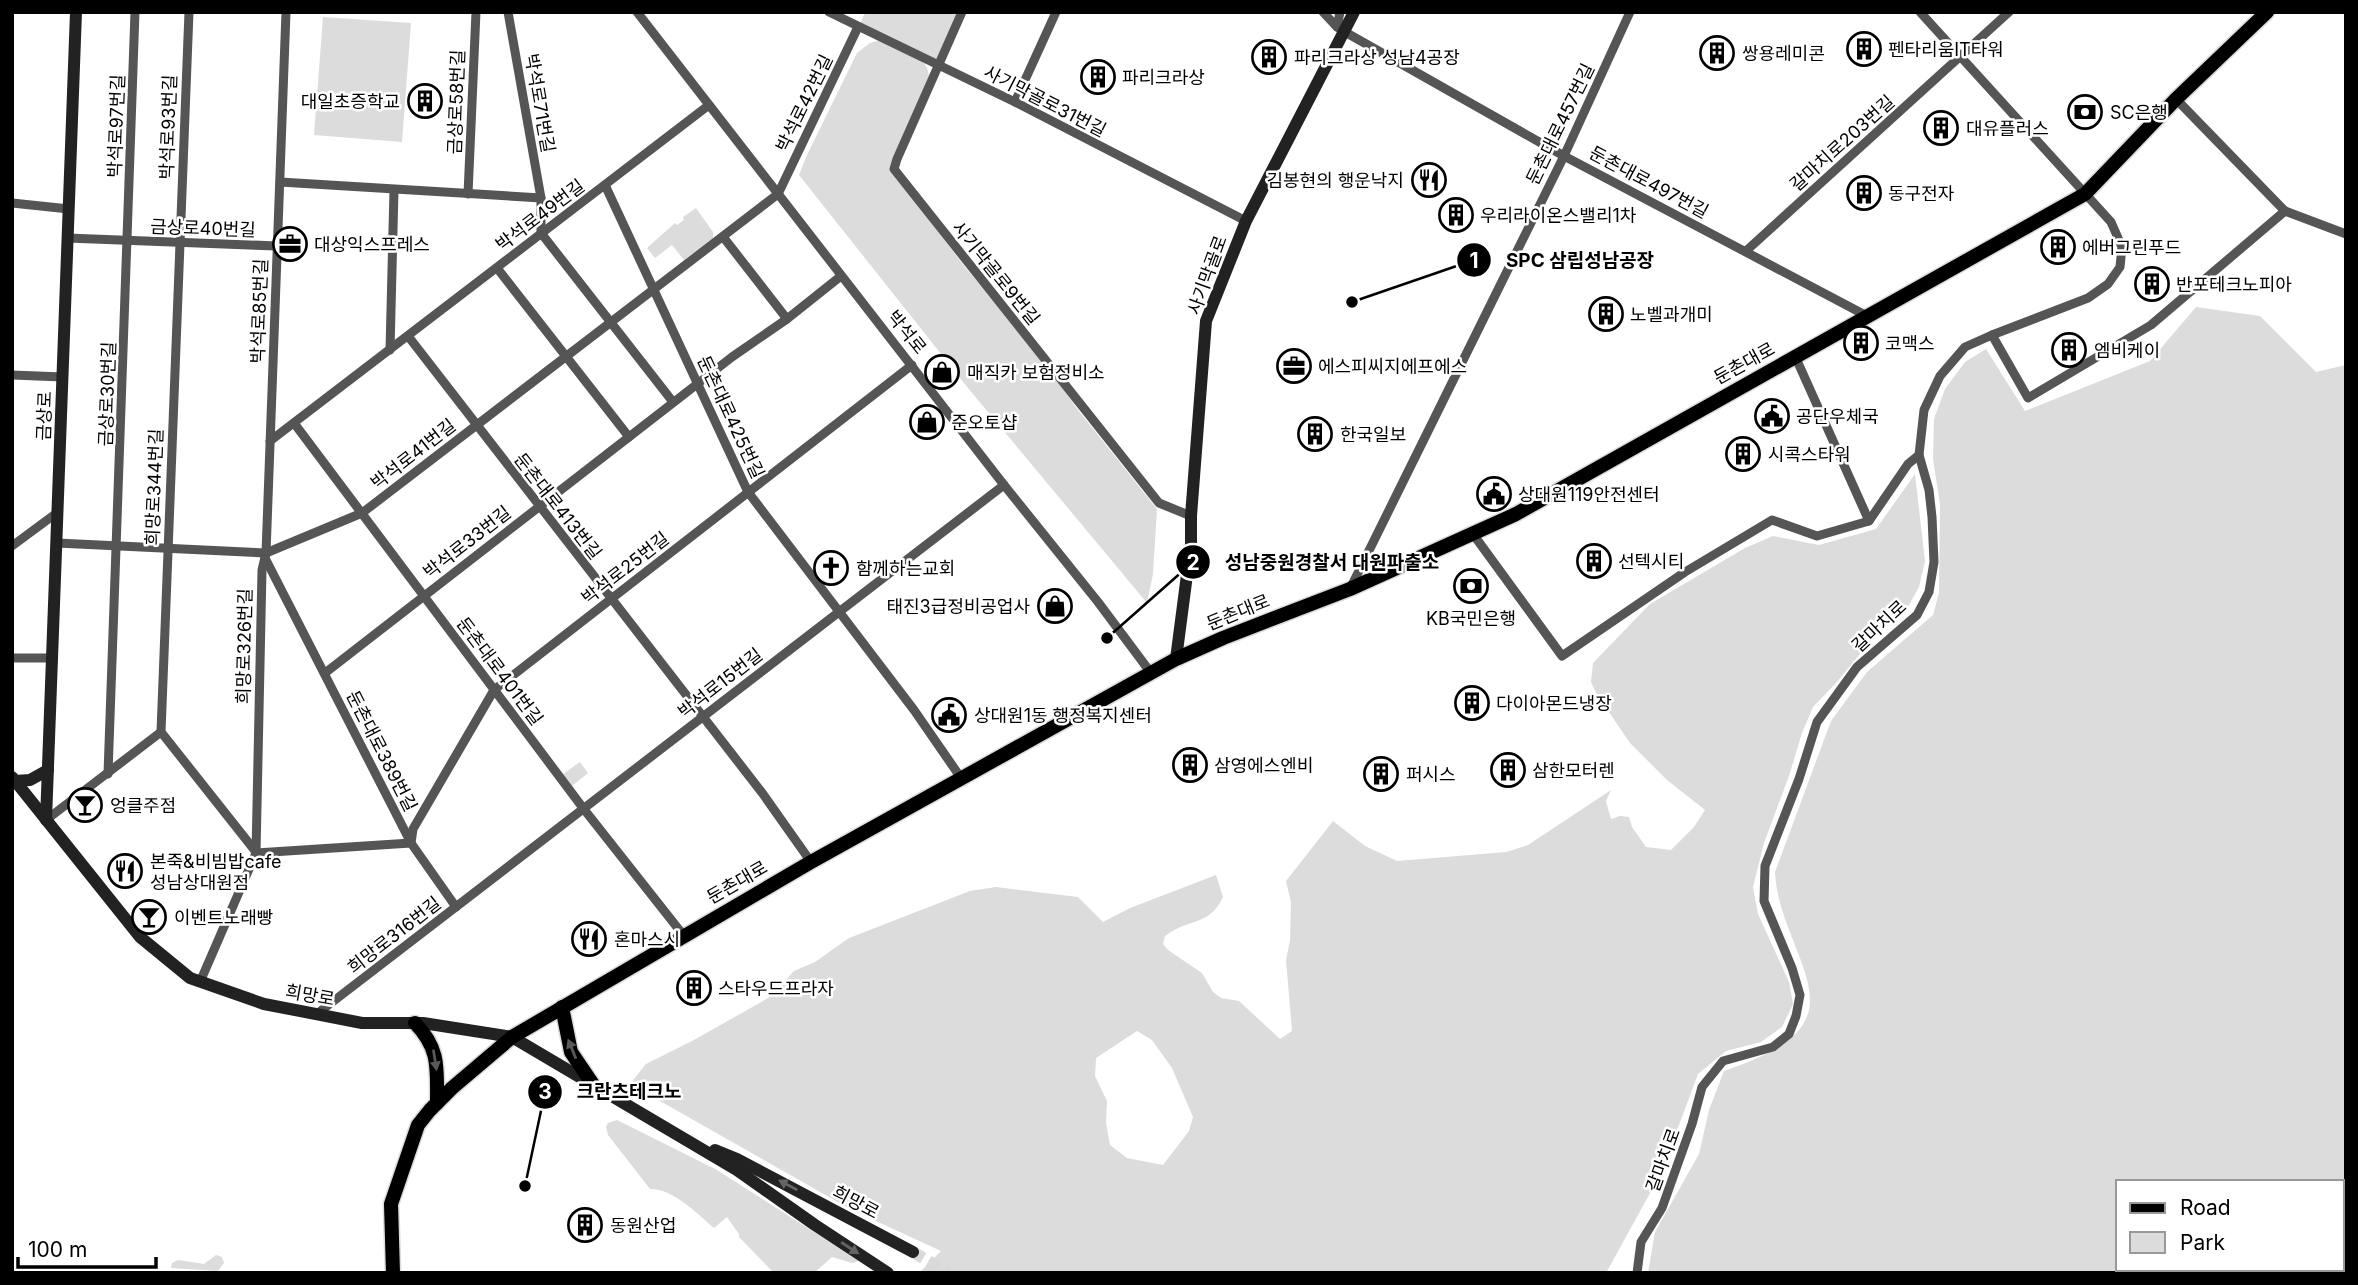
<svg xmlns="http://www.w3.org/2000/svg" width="2358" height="1285" viewBox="0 0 2358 1285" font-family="Inter,'Noto Sans KR',sans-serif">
<rect width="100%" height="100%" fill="#fff"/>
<g fill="#dcdcdc" fill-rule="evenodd">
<polygon points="865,12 962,12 938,64 859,27"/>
<polygon points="323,17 411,23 402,142 314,135"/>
<path d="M880,40C898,48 927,53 929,76L891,170L965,267L1041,357L1078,410L1157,509L1153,574L1147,603L968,388L799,175L806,157L857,53L870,43Z"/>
<polygon points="696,208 713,232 713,238 684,260 672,245 655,258 647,248 675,223 677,225 684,220 683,217"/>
<path d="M2196,307L2260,316L2316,372L2346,365V1273H1648L1655,1232L1699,1154L1709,1110L1724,1071C1755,1060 1810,1041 1810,1001C1810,980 1800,959 1793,940C1784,917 1776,896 1775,872L1831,721L1867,672L1933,615L1939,593L1940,504L1933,459L1934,419L1945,389L1965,362L1986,349L2025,411L2150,361ZM2118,1182H2342V1269H2118Z"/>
<path d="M1915,474L1925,561L1919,587L1909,605L1867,645L1837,682L1813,707L1802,733L1789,776L1764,843L1753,887L1758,914L1789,982L1793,1004L1782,1027L1761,1042L1726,1051L1698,1074L1667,1157L1649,1195L1606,1273H919L941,1251L852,1210L630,1084L646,1064L694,1040L770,997L794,971L815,962L849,938L970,891L996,887L1078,897L1103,922L1130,908L1216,875L1223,897C1209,927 1188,918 1165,936L1163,944L1168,950L1202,973L1213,992L1221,998L1239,1001L1280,1039L1292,1031L1286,960L1290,940L1291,902L1286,881L1333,821L1365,846L1397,861L1506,852L1528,845L1611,790L1606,801L1611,819L1620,816L1629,817L1632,827L1646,847L1671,850L1694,827L1705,810L1667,780L1630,743L1596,693L1591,682L1593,663L1650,604L1745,548L1773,536L1819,545L1876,529ZM1137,1031L1152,1040L1172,1068L1193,1117L1189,1131L1163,1165L1127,1158L1110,1145L1106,1123L1107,1101L1095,1076L1096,1058Z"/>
<polygon points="580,762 588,773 572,786 563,774"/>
<path d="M617,1120L717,1170L859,1261L852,1263L832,1257L814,1273H774L739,1237V1234L727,1217L714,1228C696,1213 674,1189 650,1189L608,1135L606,1127L608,1123Z"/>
<polygon points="216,1255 222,1257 224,1263 218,1271 171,1268 172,1263 178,1260 204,1264"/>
</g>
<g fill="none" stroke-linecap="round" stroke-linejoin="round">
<polyline stroke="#d9d9d9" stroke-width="12" stroke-dasharray="12 6" stroke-linecap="butt" points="913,1252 948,1273"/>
<g stroke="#dbdbdb" stroke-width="17">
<g id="primary">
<polyline points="562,1007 571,1052 594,1086"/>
<path d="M415,1023C440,1049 437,1068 437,1103"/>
<polyline points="393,1273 391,1204 418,1125 430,1110 452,1088 512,1037 811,862 1176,659 1223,638 1350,589 1516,514 2085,194 2176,99 2267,12"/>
</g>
</g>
<g stroke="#555" stroke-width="9">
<polyline points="189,12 161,732 256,852"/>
<polyline points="508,12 541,198 541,233 673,402"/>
<polyline points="637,12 1004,485 1098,602 1151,673"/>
<polyline points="829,12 1015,102 1246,221"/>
<polyline points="962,12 897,159 894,169 1159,503 1191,516"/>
<polyline points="1323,12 1337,27 1345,32 1564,156 1867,316"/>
<polyline points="1337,27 1340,12"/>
<polyline points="2176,99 2285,211 2346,234"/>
<polyline points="1015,102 1056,12"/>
<polyline points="280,182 541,198"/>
<polyline points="605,185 748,492 914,710 961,778"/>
<polyline points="468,194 476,12"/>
<polyline points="12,203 69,209"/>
<polyline points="67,238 277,246"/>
<polyline points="724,238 787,319"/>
<polyline points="1746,251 2009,12"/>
<polyline points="497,268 629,437"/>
<polyline points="1992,335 2028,398 2151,325 2285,211"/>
<polyline points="408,336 763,794 811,862"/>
<polyline points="390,350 394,190"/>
<polyline points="1795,356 1869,521"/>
<polyline points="12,375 63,377"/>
<polyline points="294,423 583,808 684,936"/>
<polyline points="270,441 709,105"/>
<polyline points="1473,534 1562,656 1685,572 1772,520 1817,536 1869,521 1908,464 1919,455"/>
<polyline points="57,543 266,553 362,513 778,194 858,27"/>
<polyline points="12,546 58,512"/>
<polyline points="265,558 411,843 456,907"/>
<polyline points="1350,589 1564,156 1630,12"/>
<polyline points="12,658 53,658"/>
<polyline points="325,673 732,357 787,319 841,276"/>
<polyline points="108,774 135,12"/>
<polyline points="46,820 161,732"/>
<polyline points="411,843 413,829 494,690 912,365"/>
<polyline points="256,853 411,843"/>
<polyline points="200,982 256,853 262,570 266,553 286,12"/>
<polyline points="318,1013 1004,485"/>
<polyline points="1637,1273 1641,1242 1662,1208 1692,1124 1702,1087 1723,1061 1773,1047 1789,1034 1796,1016 1800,995 1792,968 1764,901 1765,866 1799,779 1817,722 1857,667 1917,615 1929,592 1934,562 1932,517 1929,490 1919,455 1924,410 1940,376 1965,347 1992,335 2088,298 2108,284 2120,267 2122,247 2111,222 1920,12"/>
</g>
<g stroke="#222" stroke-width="12">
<polyline points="1176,659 1191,544 1191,516 1206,321 1246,221 1354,12"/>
<polyline points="12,777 140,937 190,978 264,1004 362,1023 423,1023 512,1037 737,1170 815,1225 888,1273"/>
<polyline points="15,781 30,780 48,770"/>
<polyline points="46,820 76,12"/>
<polyline points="715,1150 737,1159 913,1252"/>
</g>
<use href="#primary" stroke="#000" stroke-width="14"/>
</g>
<defs><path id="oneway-solid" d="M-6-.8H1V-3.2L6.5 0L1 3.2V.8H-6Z" transform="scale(1.75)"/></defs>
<g fill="#595959">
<use href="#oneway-solid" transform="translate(572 1049) rotate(-112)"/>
<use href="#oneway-solid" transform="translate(435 1060) rotate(81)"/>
</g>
<g fill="#646464">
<use href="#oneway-solid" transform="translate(788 1185) rotate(-152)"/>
<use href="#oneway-solid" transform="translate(850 1248) rotate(33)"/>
</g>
<defs>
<g id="building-ring" transform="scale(1.75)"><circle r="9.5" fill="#fff" stroke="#000" stroke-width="1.5"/><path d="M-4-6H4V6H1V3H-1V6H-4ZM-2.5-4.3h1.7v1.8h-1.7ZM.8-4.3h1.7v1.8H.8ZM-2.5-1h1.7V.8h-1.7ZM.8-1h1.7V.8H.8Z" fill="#000"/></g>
<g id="bank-ring" transform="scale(1.75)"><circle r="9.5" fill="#fff" stroke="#000" stroke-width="1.5"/><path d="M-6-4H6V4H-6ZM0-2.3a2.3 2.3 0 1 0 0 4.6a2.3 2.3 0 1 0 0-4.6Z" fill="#000"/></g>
<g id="restaurant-ring" transform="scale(1.75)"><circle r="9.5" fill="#fff" stroke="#000" stroke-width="1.5"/><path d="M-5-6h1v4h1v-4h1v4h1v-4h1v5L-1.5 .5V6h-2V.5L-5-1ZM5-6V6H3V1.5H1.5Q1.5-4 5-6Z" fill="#000"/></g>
<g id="office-ring" transform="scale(1.75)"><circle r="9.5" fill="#fff" stroke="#000" stroke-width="1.5"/><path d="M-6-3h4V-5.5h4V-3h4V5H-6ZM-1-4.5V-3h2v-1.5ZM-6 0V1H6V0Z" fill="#000"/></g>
<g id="shop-ring" transform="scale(1.75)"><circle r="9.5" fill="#fff" stroke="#000" stroke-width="1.5"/><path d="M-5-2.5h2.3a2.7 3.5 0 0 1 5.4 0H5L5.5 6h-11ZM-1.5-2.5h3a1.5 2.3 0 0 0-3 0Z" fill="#000"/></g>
<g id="civic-ring" transform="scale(1.75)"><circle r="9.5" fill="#fff" stroke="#000" stroke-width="1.5"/><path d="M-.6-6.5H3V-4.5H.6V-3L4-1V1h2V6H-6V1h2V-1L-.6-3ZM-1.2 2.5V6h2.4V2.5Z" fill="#000"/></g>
<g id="church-ring" transform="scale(1.75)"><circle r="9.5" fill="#fff" stroke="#000" stroke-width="1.5"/><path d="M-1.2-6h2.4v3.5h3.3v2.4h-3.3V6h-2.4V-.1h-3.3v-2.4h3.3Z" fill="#000"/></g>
<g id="bar-ring" transform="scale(1.75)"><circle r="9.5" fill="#fff" stroke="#000" stroke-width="1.5"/><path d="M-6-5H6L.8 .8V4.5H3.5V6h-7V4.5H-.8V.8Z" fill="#000"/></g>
</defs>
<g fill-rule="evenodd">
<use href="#building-ring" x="1864" y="49"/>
<use href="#building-ring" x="1717" y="53"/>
<use href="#building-ring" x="1269" y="57"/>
<use href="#building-ring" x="1098" y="77"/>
<use href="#building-ring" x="425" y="101"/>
<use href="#bank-ring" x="2085" y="112"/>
<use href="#building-ring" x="1941" y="128"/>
<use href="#restaurant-ring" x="1429" y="180"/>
<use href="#building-ring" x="1864" y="193"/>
<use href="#building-ring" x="1456" y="215"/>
<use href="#office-ring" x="290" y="244"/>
<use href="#building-ring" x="2058" y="247"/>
<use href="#building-ring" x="2152" y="284"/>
<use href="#building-ring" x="1606" y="314"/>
<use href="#building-ring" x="1861" y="343"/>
<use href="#building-ring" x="2069" y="350"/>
<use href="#office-ring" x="1294" y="366"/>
<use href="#shop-ring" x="942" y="372"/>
<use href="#civic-ring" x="1772" y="416"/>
<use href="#shop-ring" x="927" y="422"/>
<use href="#building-ring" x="1315" y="434"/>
<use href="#building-ring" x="1743" y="454"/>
<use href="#civic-ring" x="1494" y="494"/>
<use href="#building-ring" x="1594" y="561"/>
<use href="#church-ring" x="831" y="568"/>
<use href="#bank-ring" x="1471" y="586"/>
<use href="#shop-ring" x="1055" y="606"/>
<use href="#building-ring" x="1472" y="703"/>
<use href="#civic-ring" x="949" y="715"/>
<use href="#building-ring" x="1190" y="765"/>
<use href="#building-ring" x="1508" y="770"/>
<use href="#building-ring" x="1381" y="774"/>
<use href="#bar-ring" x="85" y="805"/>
<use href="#restaurant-ring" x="125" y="871"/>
<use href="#bar-ring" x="149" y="917"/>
<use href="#restaurant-ring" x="589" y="939"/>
<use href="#building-ring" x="694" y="988"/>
<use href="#building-ring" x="585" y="1225"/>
</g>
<g text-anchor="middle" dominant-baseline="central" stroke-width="5" stroke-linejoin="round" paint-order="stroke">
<g font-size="18" fill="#000" stroke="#fff" text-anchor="start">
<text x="1888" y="49">펜타리움IT타워</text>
<text x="1742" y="53">쌍용레미콘</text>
<text x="1294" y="57">파리크라상 성남4공장</text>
<text x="1122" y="77">파리크라상</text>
<text x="400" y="101" text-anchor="end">대일초증학교</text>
<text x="2110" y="112">SC은행</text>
<text x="1966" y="128">대유플러스</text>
<text x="1404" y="180" text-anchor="end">김봉현의 행운낙지</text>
<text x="1888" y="193">동구전자</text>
<text x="1480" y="215">우리라이온스밸리1차</text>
<text x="314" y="244">대상익스프레스</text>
<text x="2082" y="247">에버그린푸드</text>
<text x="2176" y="284">반포테크노피아</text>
<text x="1630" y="314">노벨과개미</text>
<text x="1885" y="343">코맥스</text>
<text x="2094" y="350">엠비케이</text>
<text x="1318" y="366">에스피씨지에프에스</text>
<text x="967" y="372">매직카 보험정비소</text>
<text x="1796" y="416">공단우체국</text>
<text x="951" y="422">준오토샵</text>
<text x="1340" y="434">한국일보</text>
<text x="1768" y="454">시콕스타워</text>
<text x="1518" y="494">상대원119안전센터</text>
<text x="1618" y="561">선텍시티</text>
<text x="856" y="568">함께하는교회</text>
<text x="1030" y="606" text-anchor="end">태진3급정비공업사</text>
<text x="1471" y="618" text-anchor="middle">KB국민은행</text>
<text x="1496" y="703">다이아몬드냉장</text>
<text x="974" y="715">상대원1동 행정복지센터</text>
<text x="1214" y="765">삼영에스엔비</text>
<text x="1532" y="770">삼한모터렌</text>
<text x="1406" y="774">퍼시스</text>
<text x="110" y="805">엉클주점</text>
<text x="150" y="861">본죽&amp;비빔밥cafe<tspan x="150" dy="21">성남상대원점</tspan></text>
<text x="174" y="917">이벤트노래빵</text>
<text x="614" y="939">혼마스시</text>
<text x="718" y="988">스타우드프라자</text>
<text x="610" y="1225">동원산업</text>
</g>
<g font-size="18" fill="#000" stroke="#fff">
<text transform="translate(1045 101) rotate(27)">사기막골로31번길</text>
<text transform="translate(456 102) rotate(-88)">금상로58번길</text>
<text transform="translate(540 103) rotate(80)">박석로71번길</text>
<text transform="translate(804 103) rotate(-64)">박석로42번길</text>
<text transform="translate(1560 124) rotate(-64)">둔촌대로457번길</text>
<text transform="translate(116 126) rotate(-88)">박석로97번길</text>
<text transform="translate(168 127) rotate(-88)">박석로93번길</text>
<text transform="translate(1842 143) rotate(-42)">갈마치로203번길</text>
<text transform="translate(1649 182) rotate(28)">둔촌대로497번길</text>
<text transform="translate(540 215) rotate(-37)">박석로49번길</text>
<text transform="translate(203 228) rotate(2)">금상로40번길</text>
<text transform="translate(996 273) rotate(51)">사기막골로9번길</text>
<text transform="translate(1207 275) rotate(-70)">사기막골로</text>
<text transform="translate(259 311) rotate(-88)">박석로85번길</text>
<text transform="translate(907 332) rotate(51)">박석로</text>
<text transform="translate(1744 363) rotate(-29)">둔촌대로</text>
<text transform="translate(107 394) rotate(-88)">금상로30번길</text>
<text transform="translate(44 416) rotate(-88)">금상로</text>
<text transform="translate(731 417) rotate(65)">둔촌대로425번길</text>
<text transform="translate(413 454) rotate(-38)">박석로41번길</text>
<text transform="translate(154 487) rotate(-88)">희망로344번길</text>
<text transform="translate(558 506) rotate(52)">둔촌대로413번길</text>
<text transform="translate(467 542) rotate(-38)">박석로33번길</text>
<text transform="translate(625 568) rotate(-38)">박석로25번길</text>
<text transform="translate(1238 612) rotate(-22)">둔촌대로</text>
<text transform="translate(1879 626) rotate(-43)">갈마치로</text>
<text transform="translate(244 646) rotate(-89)">희망로326번길</text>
<text transform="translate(500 671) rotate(53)">둔촌대로401번길</text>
<text transform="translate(720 683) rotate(-38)">박석로15번길</text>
<text transform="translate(382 751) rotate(63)">둔촌대로389번길</text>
<text transform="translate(737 882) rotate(-30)">둔촌대로</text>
<text transform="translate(394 935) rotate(-38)">희망로316번길</text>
<text transform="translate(310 995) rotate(10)">희망로</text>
<text transform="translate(1663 1160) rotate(-70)">갈마치로</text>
<text transform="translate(856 1202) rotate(28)">희망로</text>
</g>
</g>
<path fill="none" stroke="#000" stroke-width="2.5" d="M1352 302L1474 260M1107 638L1193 562M525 1186L545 1092"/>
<g fill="#000" stroke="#fff" stroke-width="2.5">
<circle cx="1352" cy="302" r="7"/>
<circle cx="1107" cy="638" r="7"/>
<circle cx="525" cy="1186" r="7"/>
<circle cx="1474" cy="260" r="18"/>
<circle cx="1193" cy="562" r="18"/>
<circle cx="545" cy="1092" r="18"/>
</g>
<g font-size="21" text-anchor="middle" font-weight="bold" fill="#fff">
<text x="1474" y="268">1</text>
<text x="1193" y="570">2</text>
<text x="545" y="1099">3</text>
</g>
<g font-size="19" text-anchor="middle" font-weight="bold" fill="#000" stroke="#fff" stroke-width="5" stroke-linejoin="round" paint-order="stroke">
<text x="1580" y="267">SPC 삼립성남공장</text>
<text x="1332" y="569">성남중원경찰서 대원파출소</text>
<text x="629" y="1098">크란츠테크노</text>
</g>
<rect width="2358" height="1285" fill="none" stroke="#000000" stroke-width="28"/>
<rect x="2116" y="1180" width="228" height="91" fill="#ffffff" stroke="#999999" stroke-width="2"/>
<rect x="2130" y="1203" width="35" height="10" fill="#000000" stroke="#999999" stroke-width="2"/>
<text x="2180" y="1215" font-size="21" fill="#000000">Road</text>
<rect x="2130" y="1232" width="35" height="21" fill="#dcdcdc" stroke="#999999" stroke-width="2"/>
<text x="2180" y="1250" font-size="21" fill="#000000">Park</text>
<path d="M18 1257v10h138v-10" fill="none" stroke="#000000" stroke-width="3.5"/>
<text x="28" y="1257" font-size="21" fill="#000000" stroke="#ffffff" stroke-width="5" paint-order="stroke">100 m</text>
</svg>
